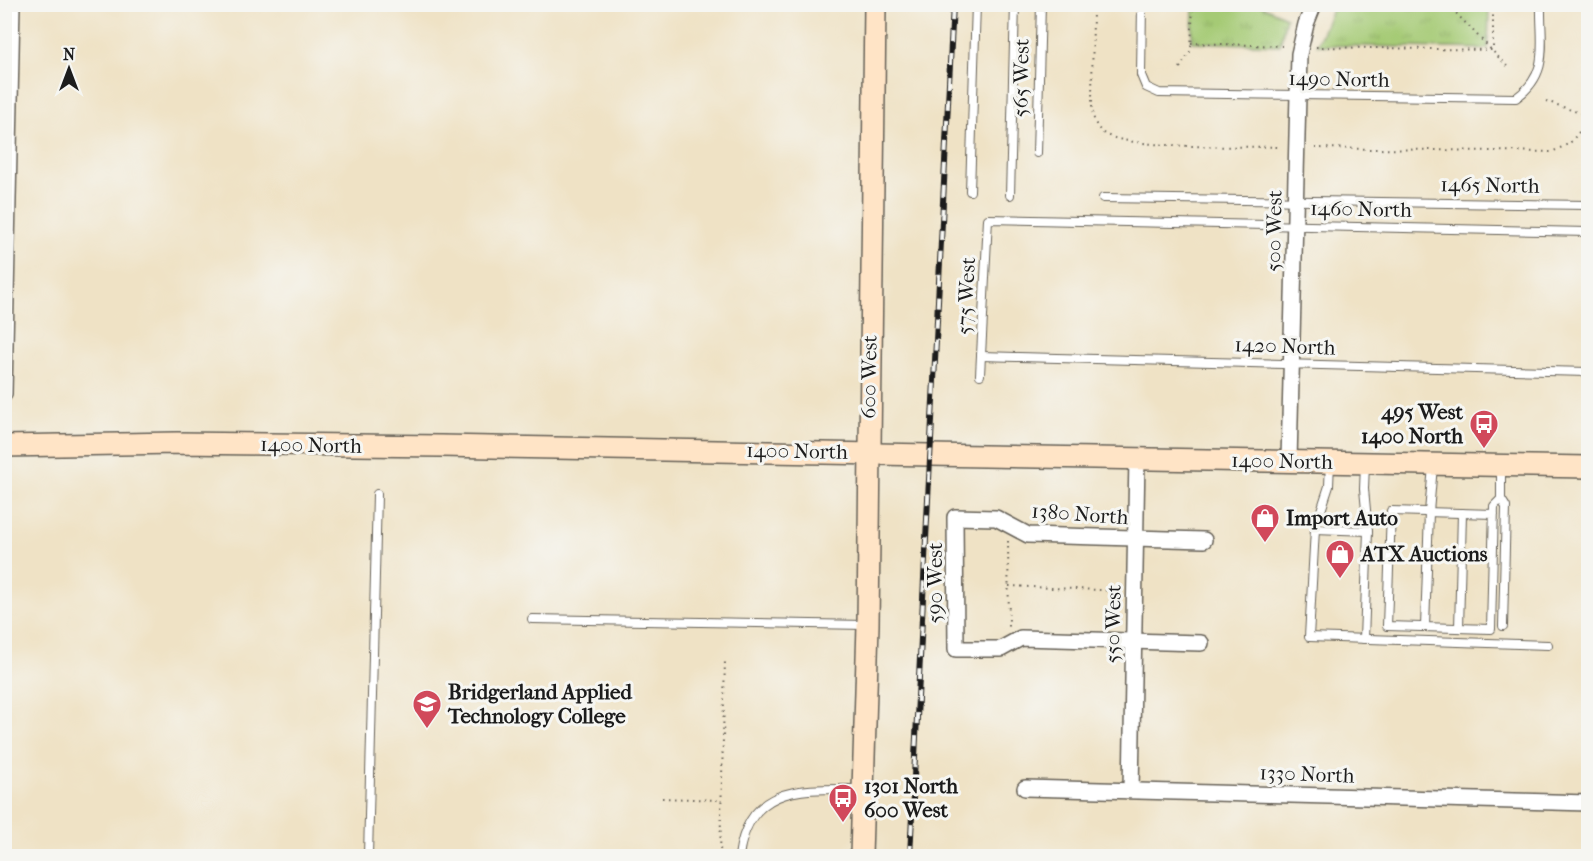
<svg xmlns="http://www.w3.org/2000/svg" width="1593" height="861" viewBox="0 0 1593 861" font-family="'IM FELL French Canon',serif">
<defs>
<pattern id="grass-tufts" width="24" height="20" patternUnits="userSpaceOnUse" patternTransform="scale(1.5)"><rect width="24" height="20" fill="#a5ca75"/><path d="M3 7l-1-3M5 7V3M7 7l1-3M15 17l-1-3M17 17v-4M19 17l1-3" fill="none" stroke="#8dad65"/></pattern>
</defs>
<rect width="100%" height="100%" fill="#f6f6f2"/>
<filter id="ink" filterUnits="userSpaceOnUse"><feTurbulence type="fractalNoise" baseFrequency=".0167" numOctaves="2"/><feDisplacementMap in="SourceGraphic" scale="12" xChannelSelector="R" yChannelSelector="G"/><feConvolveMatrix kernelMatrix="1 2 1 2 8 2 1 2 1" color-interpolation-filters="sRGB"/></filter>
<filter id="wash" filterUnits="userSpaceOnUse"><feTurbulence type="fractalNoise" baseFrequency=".008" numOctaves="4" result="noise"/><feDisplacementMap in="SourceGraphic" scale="24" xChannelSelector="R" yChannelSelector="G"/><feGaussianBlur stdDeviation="1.35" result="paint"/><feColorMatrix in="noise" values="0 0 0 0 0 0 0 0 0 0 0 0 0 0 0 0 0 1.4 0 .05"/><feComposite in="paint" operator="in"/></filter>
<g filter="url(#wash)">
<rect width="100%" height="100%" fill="#efe2c5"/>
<g fill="url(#grass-tufts)" stroke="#607348" stroke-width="1.5">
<polygon points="1193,5 1260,5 1286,17 1280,45 1192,42"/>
<polygon points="1334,5 1489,5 1488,49 1317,45"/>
</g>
</g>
<g filter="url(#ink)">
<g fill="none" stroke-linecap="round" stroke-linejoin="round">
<g stroke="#666157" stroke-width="10">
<g id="lane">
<path d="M1142,4L1141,75L1146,87L1159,93L1516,98C1551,73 1540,44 1541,4"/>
<polyline points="1037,153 1041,4"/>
<polyline points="970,191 976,4"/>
<polyline points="1010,195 1015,4"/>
<polyline points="1103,198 1588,205"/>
<polyline points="981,356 1588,372"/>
<polyline points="980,375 988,219 1588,232"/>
<polyline points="1330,462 1329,486 1315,529 1309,637 1548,645"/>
<polyline points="1501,467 1501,499 1506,507 1503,626"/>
<polyline points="1494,514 1391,511 1387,626 1491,629 1494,506 1501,499"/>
<polyline points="1315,529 1368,531"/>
<polyline points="532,619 866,625"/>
<polyline points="1425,627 1429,512 1433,466"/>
<polyline points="1459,628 1462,513"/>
<polyline points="1364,639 1368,531 1364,489 1365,464"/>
<polyline points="368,856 377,494"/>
<path d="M739,856C749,784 802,789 861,789"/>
</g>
</g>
<g stroke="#666157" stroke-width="18">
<g id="street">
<polyline points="4,394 12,4"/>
<polyline points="1289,461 1299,54 1306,24 1314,4"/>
<polyline points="1201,643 1021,638 1001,649 956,649 955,517 996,518 1028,535 1204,540"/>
<polyline points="1025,788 1588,803"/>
<polyline points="1131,790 1137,458"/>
</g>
</g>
<g stroke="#666157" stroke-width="24">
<g id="secondary">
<polyline points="4,446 177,443 441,446 1588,467"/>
<polyline points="861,856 868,625 875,4"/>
</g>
</g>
<g stroke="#666157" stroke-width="2" stroke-dasharray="1.5 4.5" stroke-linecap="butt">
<path d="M1093,4L1092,107C1093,116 1094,125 1102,132C1121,150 1248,146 1280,147"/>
<polyline points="1280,4 1292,10"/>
<polyline points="1452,9 1507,66"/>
<polyline points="1191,43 1282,46"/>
<polyline points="1316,47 1493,50 1493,4"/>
<polyline points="1180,68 1191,50 1193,4"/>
<polyline points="1546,101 1588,116"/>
<polyline points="1315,148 1552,152 1570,143 1588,121"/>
<polyline points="1008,541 1009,628"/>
<polyline points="1009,586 1120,591"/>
<polyline points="662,798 721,800"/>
<polyline points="720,856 725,660"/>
</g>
<use href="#lane" stroke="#fff" stroke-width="8"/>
<use href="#street" stroke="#fff" stroke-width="15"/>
<use href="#secondary" stroke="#ffe4c6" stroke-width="21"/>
<g stroke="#1c1c1c" stroke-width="6">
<polyline id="rail" points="910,856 953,4"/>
</g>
<use href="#rail" stroke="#f6f6f2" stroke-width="4" stroke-dasharray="11" stroke-linecap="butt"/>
</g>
</g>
<defs>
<g id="bus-pin" transform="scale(1.5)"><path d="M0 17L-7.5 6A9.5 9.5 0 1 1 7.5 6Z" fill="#d1495b" stroke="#f6f6f2"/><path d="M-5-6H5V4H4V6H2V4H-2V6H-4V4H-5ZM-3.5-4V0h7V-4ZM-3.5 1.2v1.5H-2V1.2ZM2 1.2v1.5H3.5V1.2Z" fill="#fff"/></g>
<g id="shop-pin" transform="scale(1.5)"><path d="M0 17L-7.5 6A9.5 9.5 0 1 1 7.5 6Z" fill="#d1495b" stroke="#f6f6f2"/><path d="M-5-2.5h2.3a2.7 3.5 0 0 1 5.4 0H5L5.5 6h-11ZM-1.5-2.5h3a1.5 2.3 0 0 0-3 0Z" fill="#fff"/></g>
<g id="university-pin" transform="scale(1.5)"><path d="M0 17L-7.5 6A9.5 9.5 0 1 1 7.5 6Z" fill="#d1495b" stroke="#f6f6f2"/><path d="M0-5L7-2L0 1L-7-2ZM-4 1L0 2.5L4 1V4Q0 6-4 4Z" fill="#fff"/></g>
</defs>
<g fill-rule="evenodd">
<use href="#bus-pin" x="1484" y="424"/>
<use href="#shop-pin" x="1265" y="518"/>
<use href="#shop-pin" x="1340" y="554"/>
<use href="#university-pin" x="427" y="704"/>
<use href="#bus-pin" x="843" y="798"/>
</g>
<g text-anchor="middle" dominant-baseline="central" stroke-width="6" stroke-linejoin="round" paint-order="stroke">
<g font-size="21" fill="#1c1c1c" stroke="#f6f6f2">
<text transform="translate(1021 78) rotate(-89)">565 West</text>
<text transform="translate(1339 79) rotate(1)">1490 North</text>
<text transform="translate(1490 185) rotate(1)">1465 North</text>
<text transform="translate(1361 209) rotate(1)">1460 North</text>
<text transform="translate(1274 231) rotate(-89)">500 West</text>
<text transform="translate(966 296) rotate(-87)">575 West</text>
<text transform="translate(1285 346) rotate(2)">1420 North</text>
<text transform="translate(869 377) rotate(-89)">600 West</text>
<text transform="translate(311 445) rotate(1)">1400 North</text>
<text transform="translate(797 451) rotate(1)">1400 North</text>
<text transform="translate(1282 461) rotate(1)">1400 North</text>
<text transform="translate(1080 514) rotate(4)">1380 North</text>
<text transform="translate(935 583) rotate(-90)">590 West</text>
<text transform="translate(1113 624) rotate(-89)">550 West</text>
<text transform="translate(1307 774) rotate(2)">1330 North</text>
</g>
<g font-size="21" font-weight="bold" fill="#1c1c1c" stroke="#f6f6f2" text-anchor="start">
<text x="1463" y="412" text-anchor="end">495 West<tspan x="1463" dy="24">1400 North</tspan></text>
<text x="1286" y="518">Import Auto</text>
<text x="1361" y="554">ATX Auctions</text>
<text x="448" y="692">Bridgerland Applied<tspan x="448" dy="24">Technology College</tspan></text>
<text x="864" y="786">1301 North<tspan x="864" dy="24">600 West</tspan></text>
</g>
</g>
<rect width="1593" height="861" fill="none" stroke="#f6f6f2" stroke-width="24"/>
<g transform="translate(69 69)" stroke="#f6f6f2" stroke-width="4.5" paint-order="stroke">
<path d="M0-4.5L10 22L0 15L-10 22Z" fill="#1c1c1c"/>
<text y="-9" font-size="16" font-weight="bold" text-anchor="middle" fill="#1c1c1c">N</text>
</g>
</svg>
